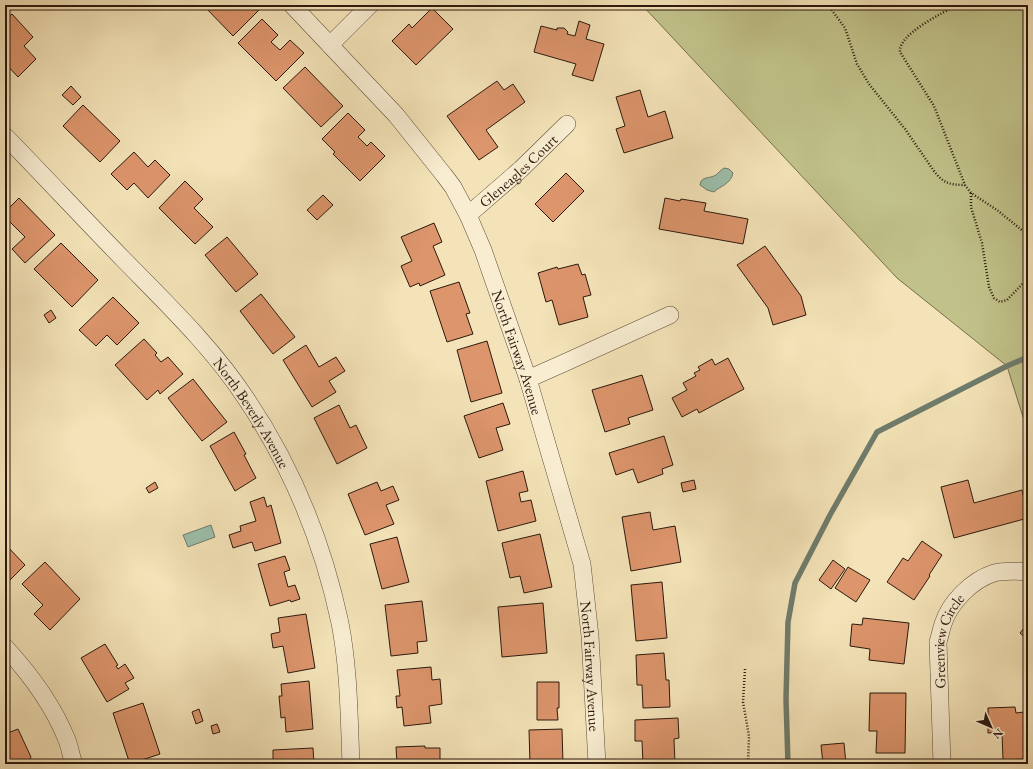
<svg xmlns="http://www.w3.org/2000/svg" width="1033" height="769" viewBox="0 0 1033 769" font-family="'EB Garamond',serif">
<rect width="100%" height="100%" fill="#f4e3b8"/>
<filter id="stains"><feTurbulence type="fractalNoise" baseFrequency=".005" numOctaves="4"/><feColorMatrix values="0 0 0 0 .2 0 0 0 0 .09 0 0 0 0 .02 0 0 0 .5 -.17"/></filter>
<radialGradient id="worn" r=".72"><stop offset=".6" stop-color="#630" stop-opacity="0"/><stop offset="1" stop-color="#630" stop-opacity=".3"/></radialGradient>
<polygon fill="#c1c28a" stroke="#766e4c" points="642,5 1028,5 1028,433 1007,366 897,278"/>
<g fill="#9cbeab" stroke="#6f7c6c">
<path d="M724,168L729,169L733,173C731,184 720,186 714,192L707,190L700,185C701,176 709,179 716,175C718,173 721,170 724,168Z"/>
<polygon points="211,525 215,537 188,547 183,535"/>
</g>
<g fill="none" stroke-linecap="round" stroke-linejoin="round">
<polyline stroke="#6f7c6c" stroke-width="5.5" points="788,764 786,699 788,622 795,583 830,515 877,432 1007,366 1028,357"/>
</g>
<g fill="#dd956c" stroke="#2b190e">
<polygon points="203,5 257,5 261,8 233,36"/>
<polygon points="432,8 453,29 416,65 392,41 409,24 412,28"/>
<polygon points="12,14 33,37 24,46 36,59 18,77 5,63 5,20"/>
<polygon points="262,19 278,35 271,42 280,50 290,40 304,53 276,81 238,43"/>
<polygon points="579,21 590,25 586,39 604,44 593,81 572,75 576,64 534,52 541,26 557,30 557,28 564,28 568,32 567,34 575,36"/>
<polygon points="305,67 343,106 321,127 283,88"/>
<polygon points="497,81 504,90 513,84 525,102 486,130 498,147 479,160 447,116"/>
<polygon points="71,86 81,97 73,105 62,95"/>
<polygon points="640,90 648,117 665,111 673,138 624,153 616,129 625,126 616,97"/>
<polygon points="83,105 120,141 100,162 63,126"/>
<polygon points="348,113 365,130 358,137 367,146 371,142 385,156 360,181 333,154 335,152 322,139"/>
<polygon points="134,152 148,167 155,160 170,175 148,198 134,183 127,190 111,174"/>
<polygon points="566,173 584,191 553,222 535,204"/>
<polygon points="185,181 203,199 194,208 213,227 195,244 159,208"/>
<polygon points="323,195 333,205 317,220 307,210"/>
<polygon points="19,198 55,235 25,263 12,249 25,237 5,217 5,212"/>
<polygon points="665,198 680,201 681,199 706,203 704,211 748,219 743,244 659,229"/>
<polygon points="434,223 442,242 433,246 445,275 420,286 419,283 410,287 401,266 412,261 401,237"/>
<polygon points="227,237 258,274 236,292 205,255"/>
<polygon points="61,243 98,280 72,307 34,269"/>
<polygon points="765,246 801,296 806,315 773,325 768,308 737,265"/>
<polygon points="578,264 582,275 585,274 591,295 583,297 588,317 559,325 552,300 546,302 538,273 557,267 558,269"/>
<polygon points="459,282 470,313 466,314 473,334 447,342 430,291"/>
<polygon points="261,294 295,337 273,354 240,311"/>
<polygon points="113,297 139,323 117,345 107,335 96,346 79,330"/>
<polygon points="51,310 56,318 49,323 44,315"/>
<polygon points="144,339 157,353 155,355 161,362 168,357 183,374 160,394 158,390 147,400 115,365"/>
<polygon points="487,341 502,393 471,402 457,350"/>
<polygon points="306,345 319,367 336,357 345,371 329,381 336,392 312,407 283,360"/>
<polygon points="728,358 744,389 699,413 697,409 682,417 672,398 687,390 683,383 696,376 694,373 700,370 698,367 712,359 715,365"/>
<polygon points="642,375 653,410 628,418 630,424 605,432 592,390"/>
<polygon points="193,379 227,422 202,441 168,398"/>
<polygon points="503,403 510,424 496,428 503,450 479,458 464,416"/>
<polygon points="339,405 350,428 356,425 367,448 337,464 314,418"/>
<polygon points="234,432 246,454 244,455 256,478 235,491 210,446"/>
<polygon points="664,436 673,465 662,469 663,474 638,483 633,469 616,475 609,453"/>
<polygon points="523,471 528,491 519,493 521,502 531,500 536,521 498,531 486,481"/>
<polygon points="694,480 696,489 683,492 681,483"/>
<polygon points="968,480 974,503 1022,490 1028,518 954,538 941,487"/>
<polygon points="155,482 158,488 149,493 146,488"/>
<polygon points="377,482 381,491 393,486 399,500 386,505 394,524 365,535 348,494"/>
<polygon points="264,497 267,507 271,505 281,543 255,551 252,542 233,548 229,535 241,531 240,526 256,521 250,502"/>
<polygon points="650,512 653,530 675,526 681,562 631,571 622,517"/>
<polygon points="540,534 552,587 524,593 520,576 510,578 502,543"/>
<polygon points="397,537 409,582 382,589 370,544"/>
<polygon points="922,541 942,555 929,575 930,576 914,600 887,582 903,558 908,561"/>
<polygon points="5,544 25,565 6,584 5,584"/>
<polygon points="285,556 290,570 284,572 288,587 295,585 300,599 291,602 290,600 270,606 258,564"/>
<polygon points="833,560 845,569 831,589 819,580"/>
<polygon points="45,562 80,599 50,630 34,614 43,605 22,584"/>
<polygon points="848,567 870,580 856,602 835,588"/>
<polygon points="662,582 667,638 636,641 631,585"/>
<polygon points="422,601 427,641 417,642 418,653 391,656 385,605"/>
<polygon points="543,603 547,653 502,657 498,607"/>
<polygon points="306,614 315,668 288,673 283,646 273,648 271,634 280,632 278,618"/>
<polygon points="863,618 909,623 904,664 869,660 870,649 850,646 852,624 862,625"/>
<polygon points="1028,623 1028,640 1020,633"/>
<polygon points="105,644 118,665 116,666 118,669 125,664 134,678 125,683 129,689 107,702 81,658"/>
<polygon points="664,653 666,680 669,680 670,707 643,708 642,685 637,685 636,655"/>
<polygon points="431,667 432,680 440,679 442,704 429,706 431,723 404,726 402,707 397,708 396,696 400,696 397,670"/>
<polygon points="309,681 313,729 286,732 285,717 281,718 279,696 282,696 281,684"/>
<polygon points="537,682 559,682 559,708 557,708 558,720 537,720"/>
<polygon points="870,693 906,693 905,753 876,753 877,731 869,731"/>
<polygon points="143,703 160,754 130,764 113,713"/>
<polygon points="1015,707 1016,713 1024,712 1025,759 1003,760 1002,732 988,733 988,708"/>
<polygon points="199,709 203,721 196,724 192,712"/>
<polygon points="678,718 679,738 674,739 675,764 643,764 642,741 635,741 635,720"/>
<polygon points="217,724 220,732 213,734 211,726"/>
<polygon points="18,729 31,757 30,759 32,764 5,764 5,734"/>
<polygon points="562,729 563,764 530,764 529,730"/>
<polygon points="844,743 846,764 823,764 821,745"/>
<polygon points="425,746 425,748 440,748 440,764 394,764 397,763 396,747"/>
<polygon points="313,748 314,764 273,764 273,750"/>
</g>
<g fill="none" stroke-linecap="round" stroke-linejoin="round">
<g stroke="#5d4c38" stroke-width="18">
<g id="minor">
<path id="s1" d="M292,5L396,115L444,175L453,187L468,215L483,250L528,379L582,564L590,636L597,764"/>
<polyline points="330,45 370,5"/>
<path id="s2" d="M5,136C45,177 84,219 124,260C167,304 213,348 247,400C292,467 323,543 340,623C349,669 349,717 351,764"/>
<path id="s3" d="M468,215L521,169L567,124"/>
<polyline points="528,379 564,363 670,315"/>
<path d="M5,647C30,674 53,705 67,740C70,748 71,756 74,764"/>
<path id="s4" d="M942,764L938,642C940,636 941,630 943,624C950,602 972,580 994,573C1005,570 1017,571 1028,572"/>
</g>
</g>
<g stroke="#2b190e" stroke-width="2.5" stroke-dasharray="1 2" stroke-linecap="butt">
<path d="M828,5L845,28L857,64L869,84L905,129L934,171C943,183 950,185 965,185"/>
<path d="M957,5C943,13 898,34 900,52L934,106L965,185L971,193L997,210L1028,235"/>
<polyline points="971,193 971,207 982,243 989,287 994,298 1000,302 1007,300 1028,278"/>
<polyline points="745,669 743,702 749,736 748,764"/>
</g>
<use href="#minor" stroke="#f8edd1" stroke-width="17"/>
</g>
<g text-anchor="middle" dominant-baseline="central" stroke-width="3" stroke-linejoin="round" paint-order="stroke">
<g font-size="15" fill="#2b190e" stroke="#f8edd1">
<text stroke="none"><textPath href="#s3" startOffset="67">Gleneagles Court</textPath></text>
<text stroke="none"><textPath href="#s1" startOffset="421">North Fairway Avenue</textPath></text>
<text stroke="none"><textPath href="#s2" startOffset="372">North Beverly Avenue</textPath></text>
<text stroke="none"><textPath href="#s4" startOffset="125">Greenview Circle</textPath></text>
<text stroke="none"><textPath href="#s1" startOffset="745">North Fairway Avenue</textPath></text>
</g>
</g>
<rect width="1033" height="769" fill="none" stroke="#f4e3b8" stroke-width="20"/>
<rect x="6" y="6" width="1021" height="757" fill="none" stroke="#2b190e" stroke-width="2"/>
<rect x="10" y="10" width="1013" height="749" fill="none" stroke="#2b190e"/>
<g transform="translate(991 727) rotate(135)" stroke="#f8edd1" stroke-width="3" paint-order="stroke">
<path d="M0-3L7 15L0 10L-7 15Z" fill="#2b190e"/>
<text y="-6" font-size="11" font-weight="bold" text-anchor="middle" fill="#2b190e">N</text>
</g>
<rect width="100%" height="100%" filter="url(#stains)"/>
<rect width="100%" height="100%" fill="url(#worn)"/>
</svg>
